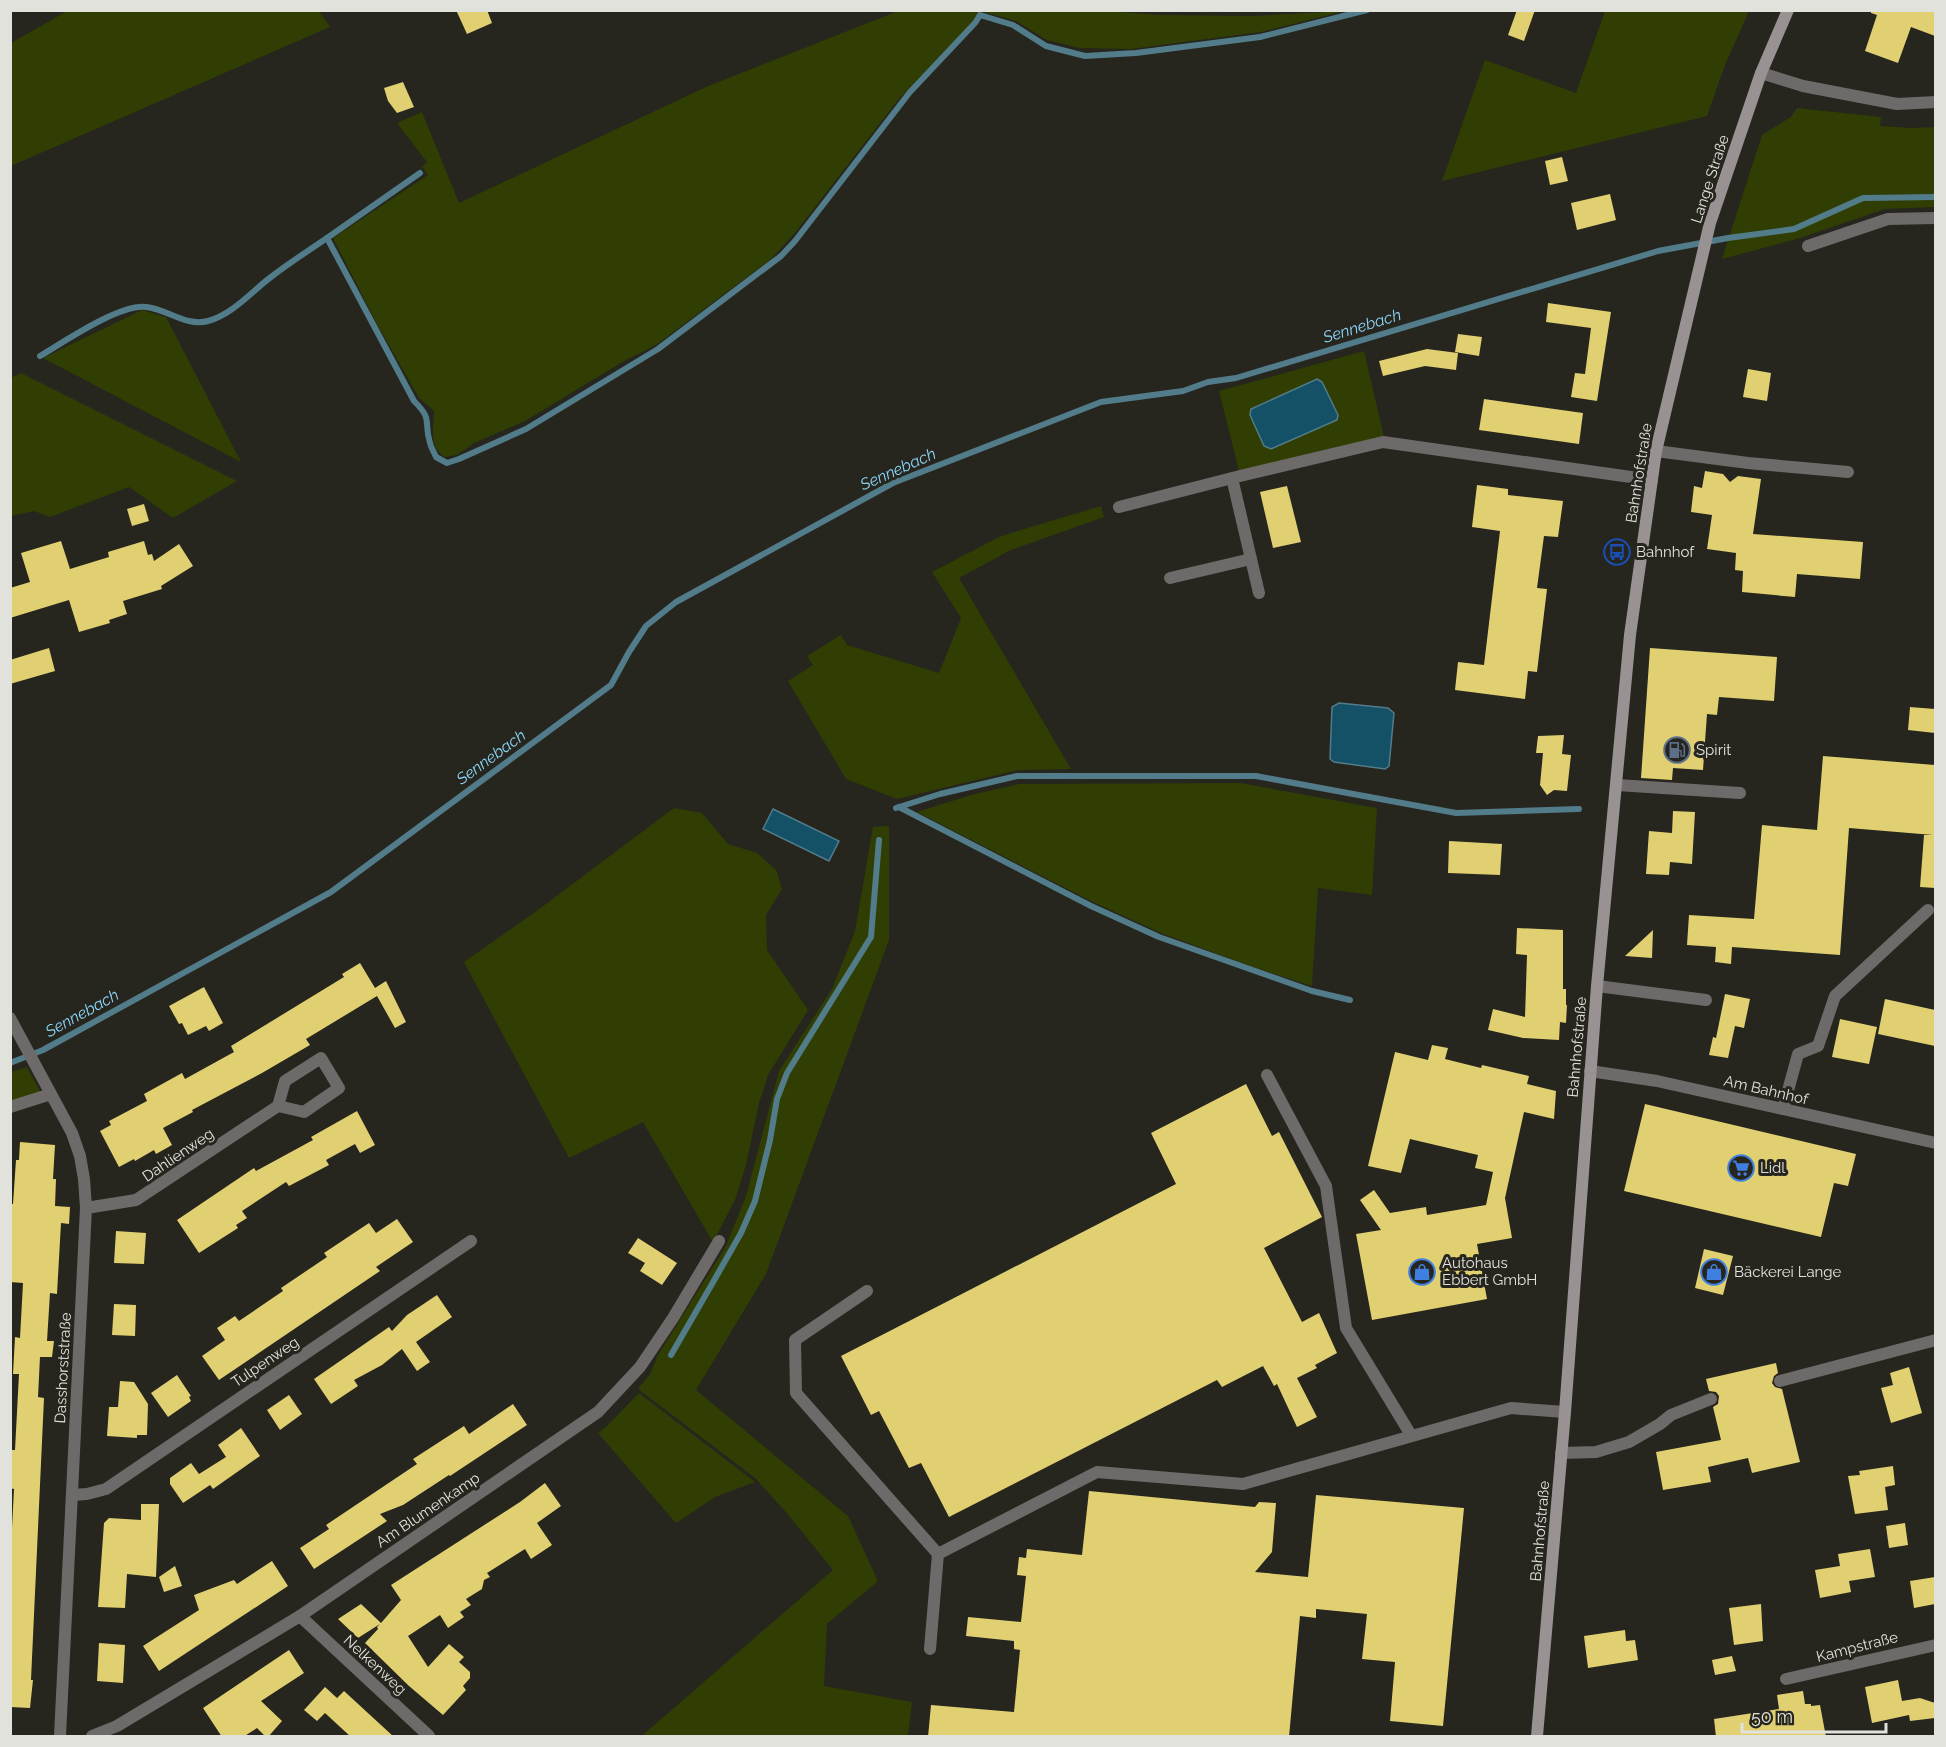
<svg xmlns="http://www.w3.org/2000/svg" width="1946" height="1747" viewBox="0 0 1946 1747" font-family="Raleway,sans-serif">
<rect width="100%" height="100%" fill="#26251e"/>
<g fill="#303e04">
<path d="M1086,10L1163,15L1252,16L1345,11L1261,32L1131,49L1080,48L1047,40L1016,21L980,11L973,21L898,100L795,233L771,259L656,345L624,361L525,421L474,443L457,455L445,457C428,447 434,429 434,411L419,398L377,324L333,238L428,175L422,167L427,162L397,123L422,112L459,203L706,87L898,11Z"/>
<polygon points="67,11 319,11 330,27 11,166 11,43"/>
<polygon points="1605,11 1749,11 1725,65 1707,116 1442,181 1485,60 1576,93"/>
<polygon points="1797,108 1881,117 1880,126 1912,128 1935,127 1935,207 1885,209 1800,238 1722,259 1762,135 1791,117"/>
<polygon points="142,310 166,317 241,462 43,358"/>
<polygon points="1364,351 1384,437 1239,471 1219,391"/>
<polygon points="21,373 237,481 173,518 129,487 50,517 34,511 11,516 11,378"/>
<polygon points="1101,506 1104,517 1011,550 959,578 1071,769 1018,770 897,799 846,779 788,681 813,665 807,656 841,635 847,645 939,673 961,618 932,572 1001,536"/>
<polygon points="1240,783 1377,808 1372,895 1318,888 1312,986 1250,966 1161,933 1093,902 917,812 971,795 1019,784"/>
<polygon points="674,808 702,813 728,844 757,853 776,870 782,889 766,915 767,950 808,1010 768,1075 759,1103 746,1165 735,1200 713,1242 643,1122 569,1158 464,962 538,910"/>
<polygon points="889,826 889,940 766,1274 696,1390 848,1516 878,1581 827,1624 824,1686 912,1702 908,1736 647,1736 644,1734 833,1570 785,1511 755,1478 638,1389 650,1374 658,1355 726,1246 746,1196 779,1071 832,989 855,931 873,827"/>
<polygon points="27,1067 41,1093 11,1102 11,1072"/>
<polygon points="639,1393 755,1482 715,1497 676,1523 598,1433 606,1427"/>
</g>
<g fill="#145066" stroke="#527c8a" stroke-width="1.5">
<polygon points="1317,379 1322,382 1338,415 1337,420 1271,449 1264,446 1250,415 1251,409"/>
<polygon points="1339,703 1388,708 1394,713 1389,766 1385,769 1334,762 1330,759 1332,707"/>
<polygon points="773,809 839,841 829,861 763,829"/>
</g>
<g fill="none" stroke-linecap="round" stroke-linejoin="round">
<g stroke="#527c8a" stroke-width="6">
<polyline points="327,238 420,173"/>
<path d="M40,356C64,342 119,304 146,307C167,309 186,327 208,321C233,314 251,292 271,277C289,263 308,251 327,238L414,401C434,421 423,421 430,443C431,448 434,452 436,457L447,463L459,459L526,429L658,349L781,256L795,241L910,92L975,23L980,15L1013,25L1046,46L1085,56L1136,53L1260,37L1367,10"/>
<polyline points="899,807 1091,906 1159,937 1312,991 1350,1000"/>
<polyline points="896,808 940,794 1017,776 1256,776 1456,813 1579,809"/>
<polyline points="10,1063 43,1050 331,892 611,685 629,652 646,626 676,602 893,483 1101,402 1183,391 1208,382 1236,378 1658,251 1728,238 1794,229 1863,198 1936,197"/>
<polyline points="671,1355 712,1284 741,1233 755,1201 770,1140 777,1099 787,1073 871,937 879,840"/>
</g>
</g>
<g fill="#e0d072">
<polygon points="456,10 487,10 492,23 467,34"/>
<polygon points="1517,10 1535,10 1524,41 1508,35"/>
<polygon points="1871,10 1935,10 1935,36 1911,27 1898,63 1865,51 1877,15 1871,13"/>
<polygon points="403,82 414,107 397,113 388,101 384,88"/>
<polygon points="1562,157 1568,181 1550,185 1545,161"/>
<polygon points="1610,194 1616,220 1577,230 1571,203"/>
<polygon points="1548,303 1611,312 1597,401 1571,397 1575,373 1585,374 1591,328 1546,322"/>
<polygon points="1458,334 1482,337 1479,356 1455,352"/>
<polygon points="1427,349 1458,353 1456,370 1425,366 1383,376 1379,361"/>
<polygon points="1748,369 1771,373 1767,401 1743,397"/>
<polygon points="1484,399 1583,413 1579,444 1479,430"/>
<polygon points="1705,471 1723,474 1730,482 1738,476 1761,479 1753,534 1863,542 1860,579 1797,574 1795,597 1742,592 1743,571 1735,570 1736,553 1707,549 1712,515 1691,512 1694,486 1702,488"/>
<polygon points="1477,485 1508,489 1508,495 1563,501 1558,537 1544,536 1537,588 1547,589 1537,672 1528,671 1525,699 1455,690 1458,662 1484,665 1500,531 1472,527"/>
<polygon points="1287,486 1301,542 1273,548 1260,492"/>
<polygon points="144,504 149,521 132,526 127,509"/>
<polygon points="61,541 70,569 109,557 108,552 144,541 148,555 152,554 154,561 179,544 193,566 161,586 162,589 123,601 127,614 109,620 110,623 79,632 69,600 10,618 10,588 30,582 21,553"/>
<polygon points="49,648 55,671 10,684 10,660"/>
<polygon points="1650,648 1777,657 1774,701 1719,697 1717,715 1707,714 1703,770 1673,768 1672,780 1641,778"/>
<polygon points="1910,707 1935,709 1935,733 1908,730"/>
<polygon points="1564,735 1562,754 1571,755 1567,791 1554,790 1547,795 1540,785 1543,753 1536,753 1538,736"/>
<polygon points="1823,756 1935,765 1935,888 1920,887 1924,835 1933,835 1849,828 1840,955 1732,947 1731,964 1715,962 1716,947 1687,945 1689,915 1754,919 1762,825 1817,830"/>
<polygon points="1673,811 1695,812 1692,864 1670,862 1669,875 1646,874 1649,831 1672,833"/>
<polygon points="1449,841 1502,844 1500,875 1448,873"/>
<polygon points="1517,928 1563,930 1563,989 1566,989 1566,1005 1567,1005 1566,1023 1560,1022 1559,1040 1523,1038 1488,1030 1493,1009 1525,1017 1527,955 1516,954"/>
<polygon points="1653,930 1652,958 1625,956"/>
<polygon points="360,963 375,988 386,981 406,1022 395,1028 377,996 306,1039 310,1045 262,1073 192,1110 193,1112 163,1128 172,1145 156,1154 154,1150 135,1161 134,1159 119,1167 100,1131 111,1125 109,1121 147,1101 144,1094 182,1073 185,1079 234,1052 231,1046 344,977 342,974"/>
<polygon points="204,987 223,1023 209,1031 206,1026 188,1035 182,1023 179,1024 169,1006"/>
<polygon points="1725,994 1750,999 1744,1028 1735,1026 1728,1058 1709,1055 1713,1037 1716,1038"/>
<polygon points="1885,999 1935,1010 1935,1046 1878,1034"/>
<polygon points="1840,1019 1877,1027 1869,1064 1832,1057"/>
<polygon points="1432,1045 1448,1048 1445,1059 1481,1068 1482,1065 1529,1076 1527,1084 1556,1091 1554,1119 1524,1112 1505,1198 1512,1238 1477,1244 1487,1299 1372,1320 1356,1234 1381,1230 1360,1200 1374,1190 1390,1213 1426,1207 1427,1215 1486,1205 1493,1172 1475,1168 1478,1155 1410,1139 1401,1173 1368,1166 1395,1052 1428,1060"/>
<polygon points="1246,1084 1272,1136 1279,1132 1322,1217 1264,1248 1302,1322 1319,1313 1337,1353 1315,1365 1317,1368 1297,1378 1317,1417 1297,1427 1277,1384 1274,1386 1263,1366 1222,1387 1217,1380 949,1517 921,1463 909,1468 879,1411 871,1415 841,1356 1176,1184 1151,1133"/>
<polygon points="1645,1104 1856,1154 1848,1186 1834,1183 1821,1237 1624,1191"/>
<polygon points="357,1111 375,1145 360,1153 355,1144 326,1160 329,1165 289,1186 286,1182 242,1211 247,1218 236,1225 238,1228 199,1253 177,1220 254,1168 256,1171 313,1140 311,1137"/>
<polygon points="20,1142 55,1145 53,1179 56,1179 55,1206 70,1207 69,1224 61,1223 57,1294 50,1293 47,1341 54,1341 52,1357 40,1357 38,1397 44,1398 31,1680 33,1680 30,1708 10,1707 10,1567 14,1489 10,1488 10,1450 15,1450 19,1374 13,1374 15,1337 20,1338 23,1283 10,1282 10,1204 13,1204 16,1160 19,1160"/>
<polygon points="397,1219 413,1242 376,1267 380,1271 219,1380 202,1356 225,1340 217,1328 235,1316 239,1321 283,1291 281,1288 327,1257 324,1253 369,1223 376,1233"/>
<polygon points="116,1231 146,1233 144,1264 114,1263"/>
<polygon points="638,1238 677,1263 662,1285 640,1271 645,1263 628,1253"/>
<polygon points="1704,1249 1733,1256 1723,1295 1695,1288"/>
<polygon points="437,1295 452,1317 416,1342 430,1362 417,1371 402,1349 382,1365 354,1380 358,1386 331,1404 314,1379 389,1327 392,1331 407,1315"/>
<polygon points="114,1304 136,1305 135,1336 112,1335"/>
<polygon points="1776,1363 1778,1373 1774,1376 1772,1383 1775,1387 1782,1389 1800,1462 1752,1473 1748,1458 1708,1467 1711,1482 1663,1490 1656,1452 1721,1440 1713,1407 1718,1404 1719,1396 1716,1392 1709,1391 1706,1379"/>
<polygon points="1909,1367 1922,1413 1891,1423 1881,1388 1893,1385 1890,1373"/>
<polygon points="177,1375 191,1396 189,1397 191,1401 168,1417 151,1393"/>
<polygon points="120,1381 134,1382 148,1404 147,1435 137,1435 137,1438 107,1436 109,1407 118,1407"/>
<polygon points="289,1395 302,1414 280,1430 267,1410"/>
<polygon points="513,1404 527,1425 450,1476 449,1475 403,1505 380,1514 387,1521 314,1569 300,1548 329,1529 326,1525 417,1464 413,1459 464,1426 469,1434"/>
<polygon points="241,1428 260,1456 213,1489 210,1485 183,1503 170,1484 170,1478 191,1463 199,1474 226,1457 218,1445"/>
<polygon points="1893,1466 1895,1485 1885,1487 1888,1510 1855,1514 1848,1476 1860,1475 1859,1471"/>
<polygon points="545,1483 561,1506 537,1523 552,1545 531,1559 525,1549 487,1573 490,1577 484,1580 482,1589 466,1599 471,1605 460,1612 464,1617 448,1628 440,1615 408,1636 428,1667 449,1644 464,1657 459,1662 470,1672 470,1678 463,1686 466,1690 443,1715 409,1686 365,1643 378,1629 377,1627 380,1624 358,1638 338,1619 361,1604 381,1623 401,1600 391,1585 520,1502"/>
<polygon points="1089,1491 1255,1507 1259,1502 1276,1503 1272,1552 1255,1572 1308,1577 1316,1495 1464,1508 1443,1726 1390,1721 1395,1662 1362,1659 1367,1614 1316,1609 1316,1618 1300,1616 1289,1737 928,1737 931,1705 1014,1712 1020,1650 1014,1649 1014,1641 966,1636 968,1617 1021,1622 1026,1576 1017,1575 1019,1557 1026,1558 1027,1549 1082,1555"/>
<polygon points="141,1504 159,1504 156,1577 127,1574 125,1608 98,1607 104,1523 109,1518 141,1520"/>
<polygon points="1905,1523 1908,1545 1889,1548 1886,1526"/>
<polygon points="1870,1549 1875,1577 1849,1581 1851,1592 1820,1598 1815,1570 1840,1566 1838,1554"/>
<polygon points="272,1561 288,1586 159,1671 143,1646 199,1610 194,1595 234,1580 237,1584"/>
<polygon points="175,1566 182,1586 164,1592 159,1577"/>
<polygon points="1935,1577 1935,1604 1914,1608 1910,1581"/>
<polygon points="1761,1604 1763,1641 1734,1645 1729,1608"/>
<polygon points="1625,1630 1626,1641 1635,1640 1638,1660 1588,1668 1584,1636"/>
<polygon points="99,1643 125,1645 123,1683 97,1681"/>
<polygon points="289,1650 304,1673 261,1701 282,1721 268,1737 266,1737 257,1728 243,1737 222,1737 203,1708"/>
<polygon points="1732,1656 1736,1671 1715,1675 1712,1660"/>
<polygon points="1898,1680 1902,1701 1920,1698 1935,1703 1935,1718 1910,1721 1909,1715 1872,1723 1865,1687"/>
<polygon points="325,1687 337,1698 344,1691 394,1737 351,1737 325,1713 317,1721 304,1710"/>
<polygon points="1803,1691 1805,1704 1811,1704 1811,1706 1820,1705 1826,1737 1716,1737 1714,1719 1779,1709 1777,1695"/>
</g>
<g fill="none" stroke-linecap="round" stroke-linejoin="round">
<g stroke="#6f6a6a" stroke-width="12">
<polyline points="1656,451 1748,463 1848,472"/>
<polyline points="1232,478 1259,593"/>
<polyline points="1119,507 1240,476 1383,442 1652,480"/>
<polyline points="1170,578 1251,559"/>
<polyline points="1617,785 1740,793"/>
<polyline points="1597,986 1706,1000"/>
<polyline points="1267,1075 1326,1186 1346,1328 1411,1435"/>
<polyline points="10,1107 51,1094"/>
<polyline points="1783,1109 1798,1054 1818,1046 1835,996 1928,910"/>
<polyline points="867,1291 795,1340 796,1393 938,1554 930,1649"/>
<polyline points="1780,1381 1936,1340"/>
<polyline points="1561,1453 1596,1452 1629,1442 1660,1424 1671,1415 1711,1399"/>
<polyline points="938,1554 1097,1472 1243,1484 1511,1408 1565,1412"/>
</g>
<g stroke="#6f6a6a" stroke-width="12">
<polyline points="1761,73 1803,86 1897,104 1936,102"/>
<polyline points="1808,246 1888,219 1936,218"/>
<polyline points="10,1018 72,1133 80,1156 84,1179 86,1208 60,1736"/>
<polyline points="1590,1071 1657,1081 1936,1143"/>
<polyline points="86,1208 136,1200 278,1106 304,1112 339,1088 321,1058 285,1081 278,1106"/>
<polyline points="72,1495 87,1494 106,1489 471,1241"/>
<polyline points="300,1616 429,1736"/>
<polyline points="1786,1679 1936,1645"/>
<polyline points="92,1736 117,1726 300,1616 598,1412 640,1367 673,1318 719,1241"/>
</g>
<polyline stroke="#999292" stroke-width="12" points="1537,1736 1565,1412 1597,986 1630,635 1656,451 1710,223 1761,73 1788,10"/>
</g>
<defs>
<g id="bus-ring" transform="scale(1.35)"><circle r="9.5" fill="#26251e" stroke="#1a4fb4" stroke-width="1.5"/><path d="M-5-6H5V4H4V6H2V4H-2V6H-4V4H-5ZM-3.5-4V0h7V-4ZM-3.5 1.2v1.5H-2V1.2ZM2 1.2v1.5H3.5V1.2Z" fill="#1a4fb4"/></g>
<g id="fuel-ring" transform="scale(1.35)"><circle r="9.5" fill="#26251e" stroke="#5c6f8a" stroke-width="1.5"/><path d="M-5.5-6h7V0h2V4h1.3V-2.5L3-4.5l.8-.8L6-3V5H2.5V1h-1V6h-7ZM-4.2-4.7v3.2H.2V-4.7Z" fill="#5c6f8a"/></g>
<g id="supermarket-ring" transform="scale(1.35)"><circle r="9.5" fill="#26251e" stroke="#3f7fe0" stroke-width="1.5"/><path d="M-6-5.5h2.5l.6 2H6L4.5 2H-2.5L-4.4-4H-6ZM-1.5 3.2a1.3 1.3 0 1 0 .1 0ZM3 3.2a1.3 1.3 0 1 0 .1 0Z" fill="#3f7fe0"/></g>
<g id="shop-ring" transform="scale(1.35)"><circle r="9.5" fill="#26251e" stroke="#3f7fe0" stroke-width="1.5"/><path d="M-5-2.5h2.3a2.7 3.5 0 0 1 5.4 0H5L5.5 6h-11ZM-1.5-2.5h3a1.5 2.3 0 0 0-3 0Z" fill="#3f7fe0"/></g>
</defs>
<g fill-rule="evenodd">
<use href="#bus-ring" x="1617" y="552"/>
<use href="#fuel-ring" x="1677" y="750"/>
<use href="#supermarket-ring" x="1741" y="1168"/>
<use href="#shop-ring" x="1422" y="1272"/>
<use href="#shop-ring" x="1714" y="1272"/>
</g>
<g text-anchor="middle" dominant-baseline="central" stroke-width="6" stroke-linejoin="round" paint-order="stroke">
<g font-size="15" fill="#e2e2dd" stroke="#26251e">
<text transform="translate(1710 179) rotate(-72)">Lange Straße</text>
<text transform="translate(1639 473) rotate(-81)">Bahnhofstraße</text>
<text transform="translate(1577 1047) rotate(-85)">Bahnhofstraße</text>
<text transform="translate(1766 1090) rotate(13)">Am Bahnhof</text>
<text transform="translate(178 1155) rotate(-34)">Dahlienweg</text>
<text transform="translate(265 1362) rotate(-34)">Tulpenweg</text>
<text transform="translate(63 1368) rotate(-87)">Dasshorststraße</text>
<text transform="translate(428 1510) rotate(-34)">Am Blumenkamp</text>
<text transform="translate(1540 1531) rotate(-85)">Bahnhofstraße</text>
<text transform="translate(1857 1647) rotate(-14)">Kampstraße</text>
<text transform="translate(375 1665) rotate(43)">Nelkenweg</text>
</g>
<g font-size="15" fill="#e2e2dd" stroke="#26251e" text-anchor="start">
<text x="1636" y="552">Bahnhof</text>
<text x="1696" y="750">Spirit</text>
<text x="1760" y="1168">Lidl</text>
<text x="1442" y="1263">Autohaus<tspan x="1442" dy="17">Ebbert GmbH</tspan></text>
<text x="1734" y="1272">Bäckerei Lange</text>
</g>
<g font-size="16" font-style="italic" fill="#8bd6f8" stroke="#26251e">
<text transform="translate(1362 326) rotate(-17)">Sennebach</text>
<text transform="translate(898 469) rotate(-24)">Sennebach</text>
<text transform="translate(491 757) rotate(-36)">Sennebach</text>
<text transform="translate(82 1013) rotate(-29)">Sennebach</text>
</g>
</g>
<rect width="1946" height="1747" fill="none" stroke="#e2e2dd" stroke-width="24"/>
<path d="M1742 1723v9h144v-9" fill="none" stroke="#e2e2dd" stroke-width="3"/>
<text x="1751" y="1723" font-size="18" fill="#e2e2dd" stroke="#26251e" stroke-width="4.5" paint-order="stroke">50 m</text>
</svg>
